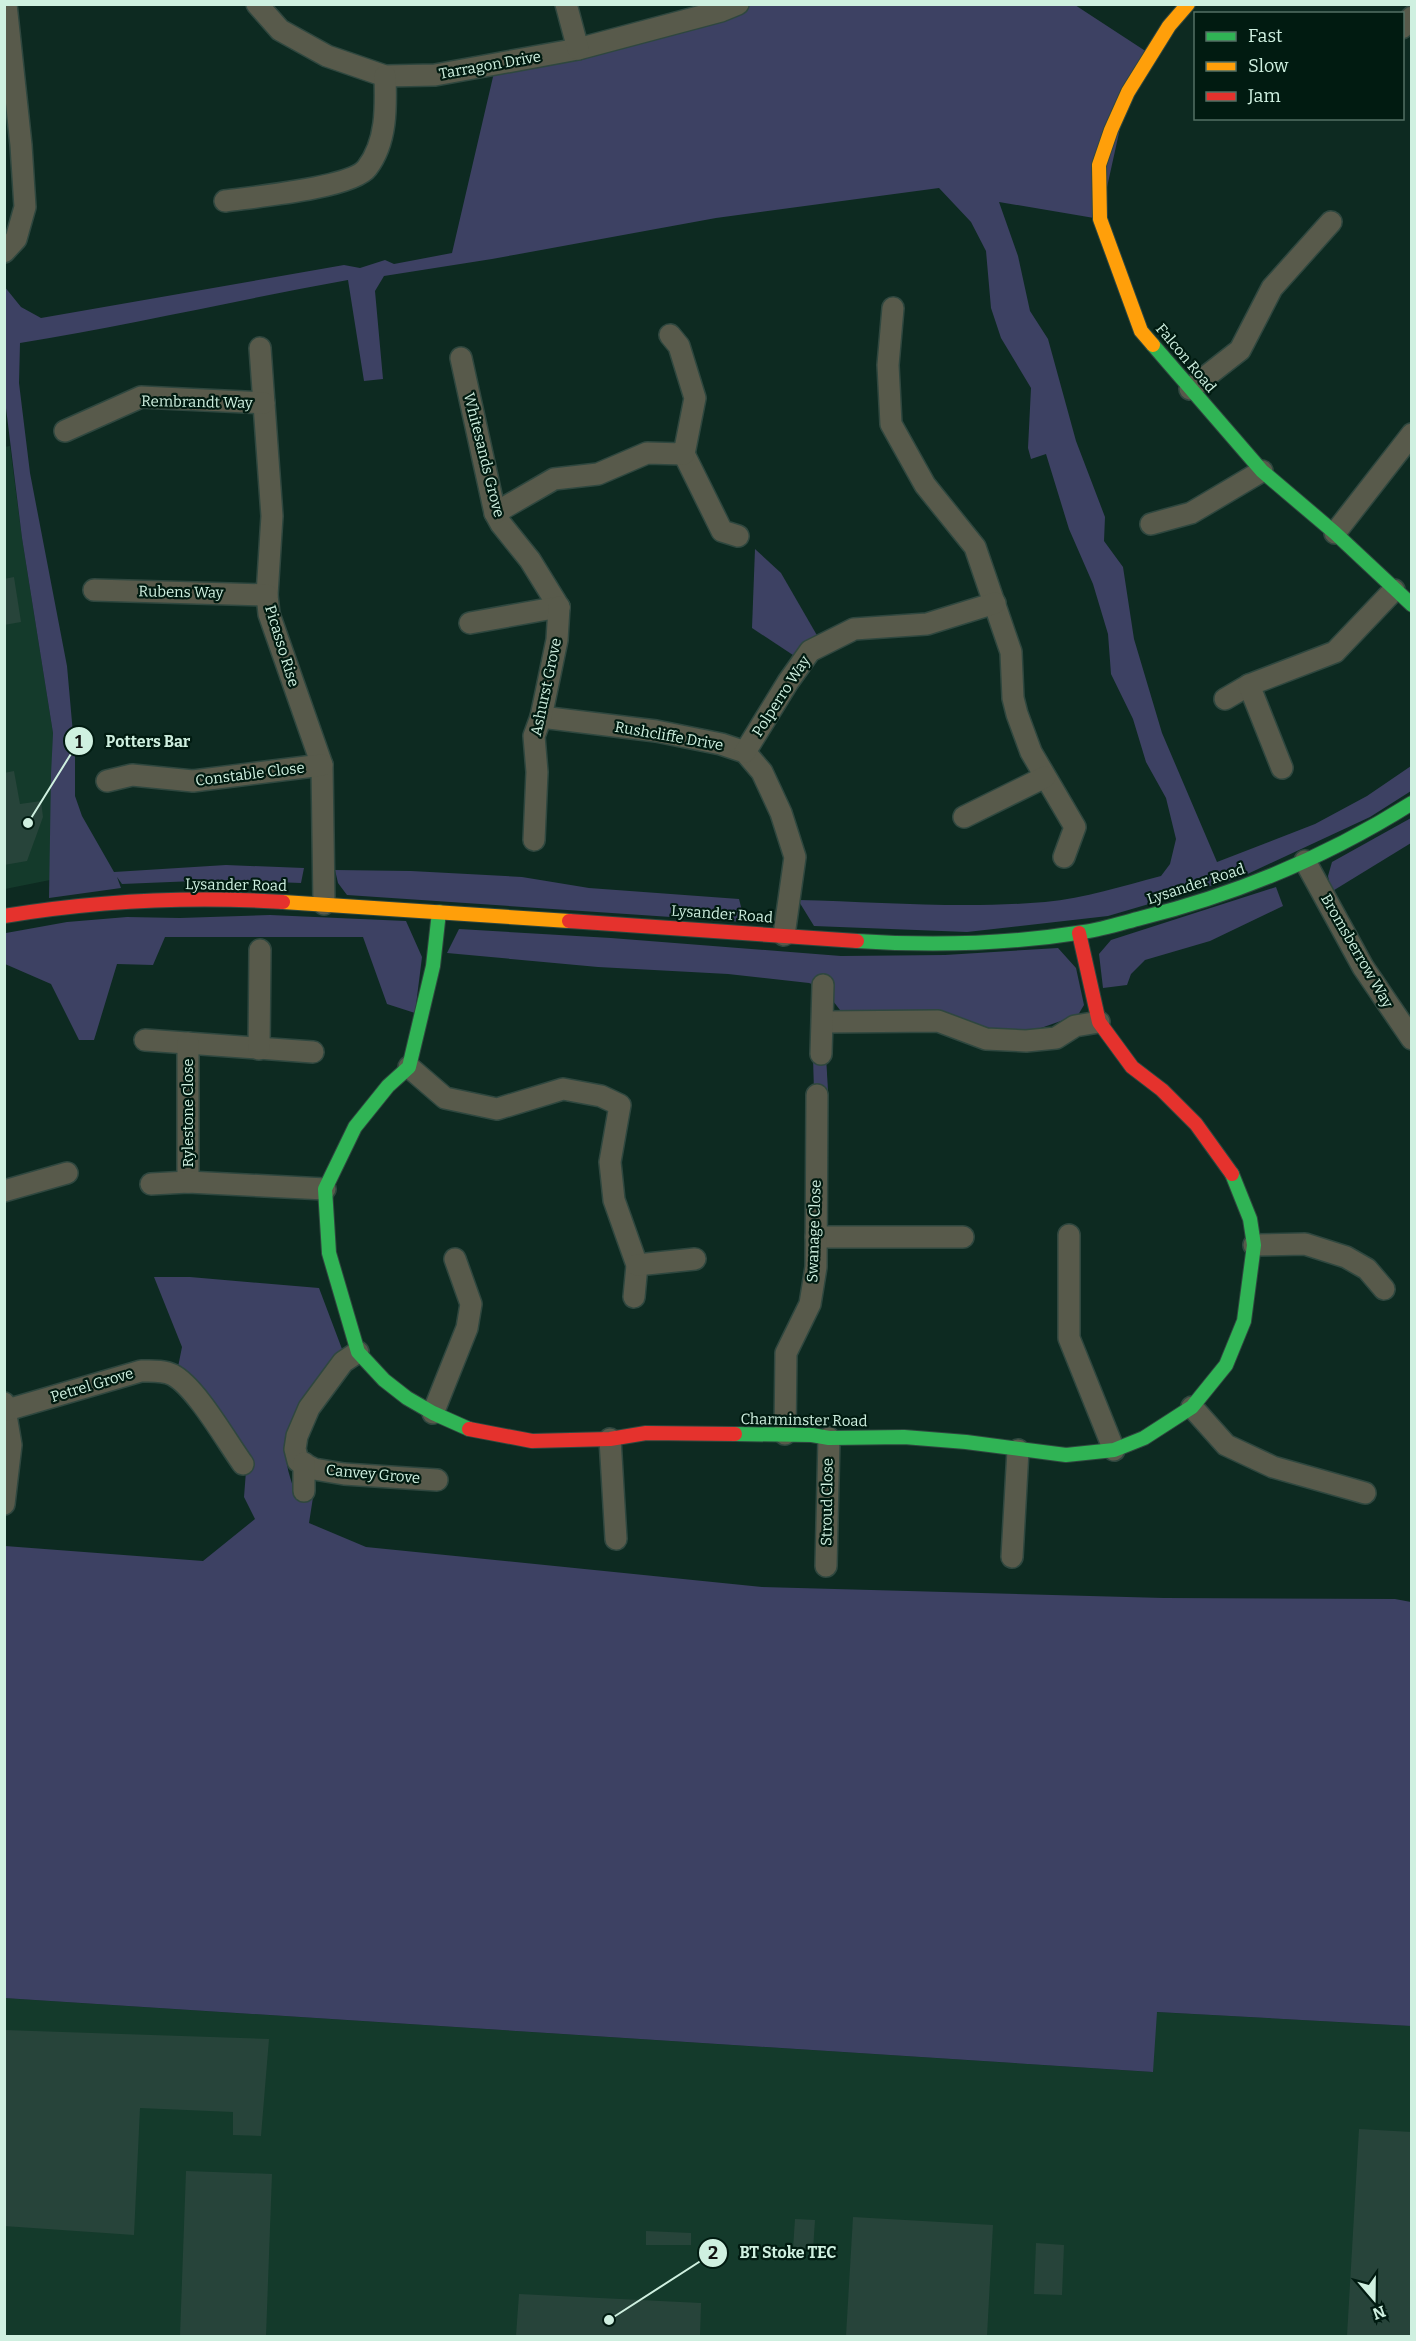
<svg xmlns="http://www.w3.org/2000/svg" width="1416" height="2341" viewBox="0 0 1416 2341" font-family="Bitter,serif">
<rect width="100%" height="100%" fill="#0d2a21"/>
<g fill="#143a2b">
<polygon points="10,446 22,538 53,733 50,880 5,889 4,447"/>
<polygon points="4,1998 1152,2072 1156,2012 1411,2026 1411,2336 5,2336"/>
</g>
<g fill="#3d4163">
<path d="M728,5H1075L1150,54L1128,92L1100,219L999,202L1018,256L1030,311L1048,339L1076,441L1105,517L1104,541L1123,567L1134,639L1162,733L1217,862L1315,824L1367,796L1411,766V791L1370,817L1241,877L1108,916L967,932L814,926L798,900C879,902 964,909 1045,902C1085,898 1123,886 1161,876L1170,864L1176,839L1166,798L1146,762L1133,719L1111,674L1108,634L1093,584L1069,529L1046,454L1031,459L1028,448L1031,388L1001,338L991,308L986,251L971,222L939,188L716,218L492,259L384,276L375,291L383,379L364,381L348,280C238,300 130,325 20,343L19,383L30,473L67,666L75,756V796L82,816L114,872L226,865L304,868L301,883L219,880L122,884L117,877L121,888L49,898L51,775L53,733L22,538L5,400L4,286L21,307L41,318L344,265L360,268L385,260L394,264L452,253L496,64Z"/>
<polygon points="755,549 781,573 822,644 802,661 752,628"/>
<polygon points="1411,818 1411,843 1331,892 1328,876 1332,862"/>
<polygon points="335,870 411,871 522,877 589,888 739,899 745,922 347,895 338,883"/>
<polygon points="1276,887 1283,906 1210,941 1145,960 1131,974 1127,985 1103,988 1099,954 1111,940"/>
<polygon points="270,915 406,921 422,957 415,1013 387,1004 363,937 165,937 153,965 117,964 94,1040 79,1040 51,984 5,964 6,933 67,922 127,917 180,918"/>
<polygon points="459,929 611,938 841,956 945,955 1058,948 1076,968 1084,1005 1078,1015 1038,1029 995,1033 947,1013 894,1016 840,1010 823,988 809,983 728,974 598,967 447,953"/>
<polygon points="826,1056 828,1091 814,1092 813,1057"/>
<path d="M154,1277H190L319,1288L342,1349C317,1384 283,1418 287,1464C288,1473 292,1482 294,1491H314L309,1523L366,1547L762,1587L1164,1598L1395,1599L1411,1602V2026L1157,2012L1153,2072L4,1998L5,1546L203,1561L255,1519L244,1497L246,1471L176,1377L182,1347Z"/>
</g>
<g fill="#27443a">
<polygon points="14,577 21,622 4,625 4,579"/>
<polygon points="14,771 20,804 41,801 43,817 27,861 4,865 4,773"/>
<polygon points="4,2030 269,2039 261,2136 233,2135 233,2112 140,2108 134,2235 4,2226"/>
<polygon points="1359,2129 1412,2132 1412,2336 1347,2336"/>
<polygon points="186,2171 272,2174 266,2336 180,2336"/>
<polygon points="853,2217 993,2225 987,2336 846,2336"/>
<polygon points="795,2219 815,2220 813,2250 793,2249"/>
<polygon points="646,2231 691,2233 691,2245 646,2245"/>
<polygon points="1036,2243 1064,2245 1062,2295 1034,2294"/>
<polygon points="519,2294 701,2303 700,2336 516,2336"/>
</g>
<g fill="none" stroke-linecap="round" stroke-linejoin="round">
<g stroke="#2f473f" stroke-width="24">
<g id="street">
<polyline points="257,4 280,30 327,56 385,76 435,75 578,49 721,11 738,4"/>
<polyline points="566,4 578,49"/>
<polyline points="1402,28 1412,17"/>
<path d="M225,201C253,197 352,188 367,168C387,142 386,107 385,76"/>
<polyline points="4,252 16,239 25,207 21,145 6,4"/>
<polyline points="893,308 888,365 891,424 925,485 975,547 1011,652 1013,698 1017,714 1031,752 1075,827 1064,857"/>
<polyline points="260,348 272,516 267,595 269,614 322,765 324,904"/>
<polyline points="461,358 495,513 501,524 530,560 559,607"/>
<polyline points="1190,389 1240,350 1272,288 1331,222"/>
<polyline points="65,431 141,397 264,403"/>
<polyline points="684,454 722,531 738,536"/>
<polyline points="495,513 554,479 598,474 647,453 684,454 695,398 679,346 670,335"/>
<polyline points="1151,524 1191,513 1262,471"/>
<polyline points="1335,533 1412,434"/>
<polyline points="94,590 267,595"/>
<polyline points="470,623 559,607"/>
<polyline points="1225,699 1249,685"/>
<polyline points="541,717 656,731 721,744 745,752 762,772 781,813 795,857 784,935"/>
<polyline points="745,752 788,682 810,651 854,629 927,624 995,603"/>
<polyline points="1282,768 1249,685 1335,652 1394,590"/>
<polyline points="107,781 132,775 193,781 322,765"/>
<polyline points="964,817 1045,777"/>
<polyline points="534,840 537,772 534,736 541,717 557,640 559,607"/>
<polyline points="1305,861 1363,967 1412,1039"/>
<polyline points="823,1022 938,1021 986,1039 1026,1041 1056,1038 1075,1026 1099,1022"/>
<polyline points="145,1040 313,1052"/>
<polyline points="259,1049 260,950"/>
<polyline points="821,1054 823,985"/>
<polyline points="409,1067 445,1098 497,1109 563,1089 601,1096 620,1105 610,1162 614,1200 637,1265 634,1297"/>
<polyline points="188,1182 188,1043"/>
<polyline points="151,1184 188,1182 325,1189"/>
<polyline points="4,1191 67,1173"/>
<polyline points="1069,1235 1069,1338 1114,1450"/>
<polyline points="816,1237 963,1237"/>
<polyline points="1254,1245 1305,1244 1346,1257 1367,1269 1384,1289"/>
<polyline points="637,1265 695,1259"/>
<polyline points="358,1352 343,1362 309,1408 297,1436 295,1449 298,1461 314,1469 344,1474 437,1480"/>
<polyline points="4,1403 11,1445 4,1504"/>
<polyline points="1192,1407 1226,1445 1273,1467 1365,1493"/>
<path d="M7,1410L141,1371C152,1371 164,1370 173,1375C196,1387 227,1442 243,1464"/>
<polyline points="433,1413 467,1328 471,1304 455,1259"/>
<polyline points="785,1434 786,1353 810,1304 816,1267 817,1095"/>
<polyline points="610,1439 616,1539"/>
<polyline points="304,1463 304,1491"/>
<polyline points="1012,1557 1018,1450"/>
<polyline points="826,1566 829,1438"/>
</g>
</g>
<g stroke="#2f473f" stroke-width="16">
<g id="fast">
<polyline points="1153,345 1262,471 1335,533 1412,605"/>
<polyline points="439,912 433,966 409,1067 388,1086 355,1127 325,1189 329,1253 358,1352 384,1380 407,1398 433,1413 469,1429"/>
<path d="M857,941C932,946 1009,944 1084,932C1103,929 1122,923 1141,918C1238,894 1328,856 1412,803"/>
<polyline points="735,1434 812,1435 829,1438 904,1437 966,1442 1066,1455 1114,1450 1144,1438 1192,1407 1226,1365 1244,1321 1254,1245 1250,1219 1232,1174"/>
</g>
</g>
<g stroke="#2f473f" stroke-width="16">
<g id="slow">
<polyline points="1153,345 1141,331 1100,219 1099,165 1111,130 1128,92 1169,26 1188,4"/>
<polyline points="283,902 569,921"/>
</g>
</g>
<g stroke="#2f473f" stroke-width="16">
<g id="jam">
<path d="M4,916C95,901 190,896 283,902"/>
<polyline points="569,921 857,941"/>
<polyline points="1079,933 1099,1022 1132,1067 1162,1090 1196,1124 1232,1174"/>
<polyline points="469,1429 532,1441 610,1439 646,1433 735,1434"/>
</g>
</g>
<use href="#street" stroke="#585a4b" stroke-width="21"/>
<use href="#fast" stroke="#30b455" stroke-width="14"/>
<use href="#slow" stroke="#ff9f0a" stroke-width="14"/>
<use href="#jam" stroke="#e5322d" stroke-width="14"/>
</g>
<g text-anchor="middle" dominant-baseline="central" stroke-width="4.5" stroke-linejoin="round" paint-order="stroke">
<g font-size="15" fill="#cff0e0" stroke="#011b11">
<text transform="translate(490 65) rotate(-10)">Tarragon Drive</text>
<text transform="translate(1186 358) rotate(50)">Falcon Road</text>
<text transform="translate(197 402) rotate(1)">Rembrandt Way</text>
<text transform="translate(484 455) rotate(76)">Whitesands Grove</text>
<text transform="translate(181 592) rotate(1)">Rubens Way</text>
<text transform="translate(282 646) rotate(73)">Picasso Rise</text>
<text transform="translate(546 687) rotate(-78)">Ashurst Grove</text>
<text transform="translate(781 696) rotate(-57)">Polperro Way</text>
<text transform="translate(669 736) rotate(10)">Rushcliffe Drive</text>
<text transform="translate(250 774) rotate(-7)">Constable Close</text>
<text transform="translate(1196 884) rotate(-18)">Lysander Road</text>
<text transform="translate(236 885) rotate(1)">Lysander Road</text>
<text transform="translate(722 914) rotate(4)">Lysander Road</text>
<text transform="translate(1357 951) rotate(60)">Bromsberrow Way</text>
<text transform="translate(188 1113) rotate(-90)">Rylestone Close</text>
<text transform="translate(814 1231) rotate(-88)">Swanage Close</text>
<text transform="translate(92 1385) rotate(-17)">Petrel Grove</text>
<text transform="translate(804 1420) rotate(1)">Charminster Road</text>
<text transform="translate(373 1474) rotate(5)">Canvey Grove</text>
<text transform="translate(827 1502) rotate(-89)">Stroud Close</text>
</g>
</g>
<path fill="none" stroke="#cff0e0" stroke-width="2" d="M28 823L79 741M609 2320L713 2253"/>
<g fill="#cff0e0" stroke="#011b11" stroke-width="2">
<circle cx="28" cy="823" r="6"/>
<circle cx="609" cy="2320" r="6"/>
<circle cx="79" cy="741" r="15"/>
<circle cx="713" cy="2253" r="15"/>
</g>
<g font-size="18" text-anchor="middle" font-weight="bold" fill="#111">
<text x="79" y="748">1</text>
<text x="713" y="2259">2</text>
</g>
<g font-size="16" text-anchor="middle" font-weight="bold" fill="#cff0e0" stroke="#011b11" stroke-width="4.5" stroke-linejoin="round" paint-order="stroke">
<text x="148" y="747">Potters Bar</text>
<text x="788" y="2258">BT Stoke TEC</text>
</g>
<rect width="1416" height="2341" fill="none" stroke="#cff0e0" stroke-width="12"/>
<rect x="1194" y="12" width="210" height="108" fill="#011b11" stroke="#537064" stroke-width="1.5"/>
<rect x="1206" y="32" width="30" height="9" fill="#30b455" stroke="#537064" stroke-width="1.5"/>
<text x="1248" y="42" font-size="18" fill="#cff0e0">Fast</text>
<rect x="1206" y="62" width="30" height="9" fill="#ff9f0a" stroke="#537064" stroke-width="1.5"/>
<text x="1248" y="72" font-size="18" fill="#cff0e0">Slow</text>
<rect x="1206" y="92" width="30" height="9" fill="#e5322d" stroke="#537064" stroke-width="1.5"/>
<text x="1248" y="102" font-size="18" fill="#cff0e0">Jam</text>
<g transform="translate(1374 2299) rotate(160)" stroke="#011b11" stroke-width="4.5" paint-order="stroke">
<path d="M0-4.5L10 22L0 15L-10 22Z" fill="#cff0e0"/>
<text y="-9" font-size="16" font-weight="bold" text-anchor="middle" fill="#cff0e0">N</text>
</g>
</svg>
